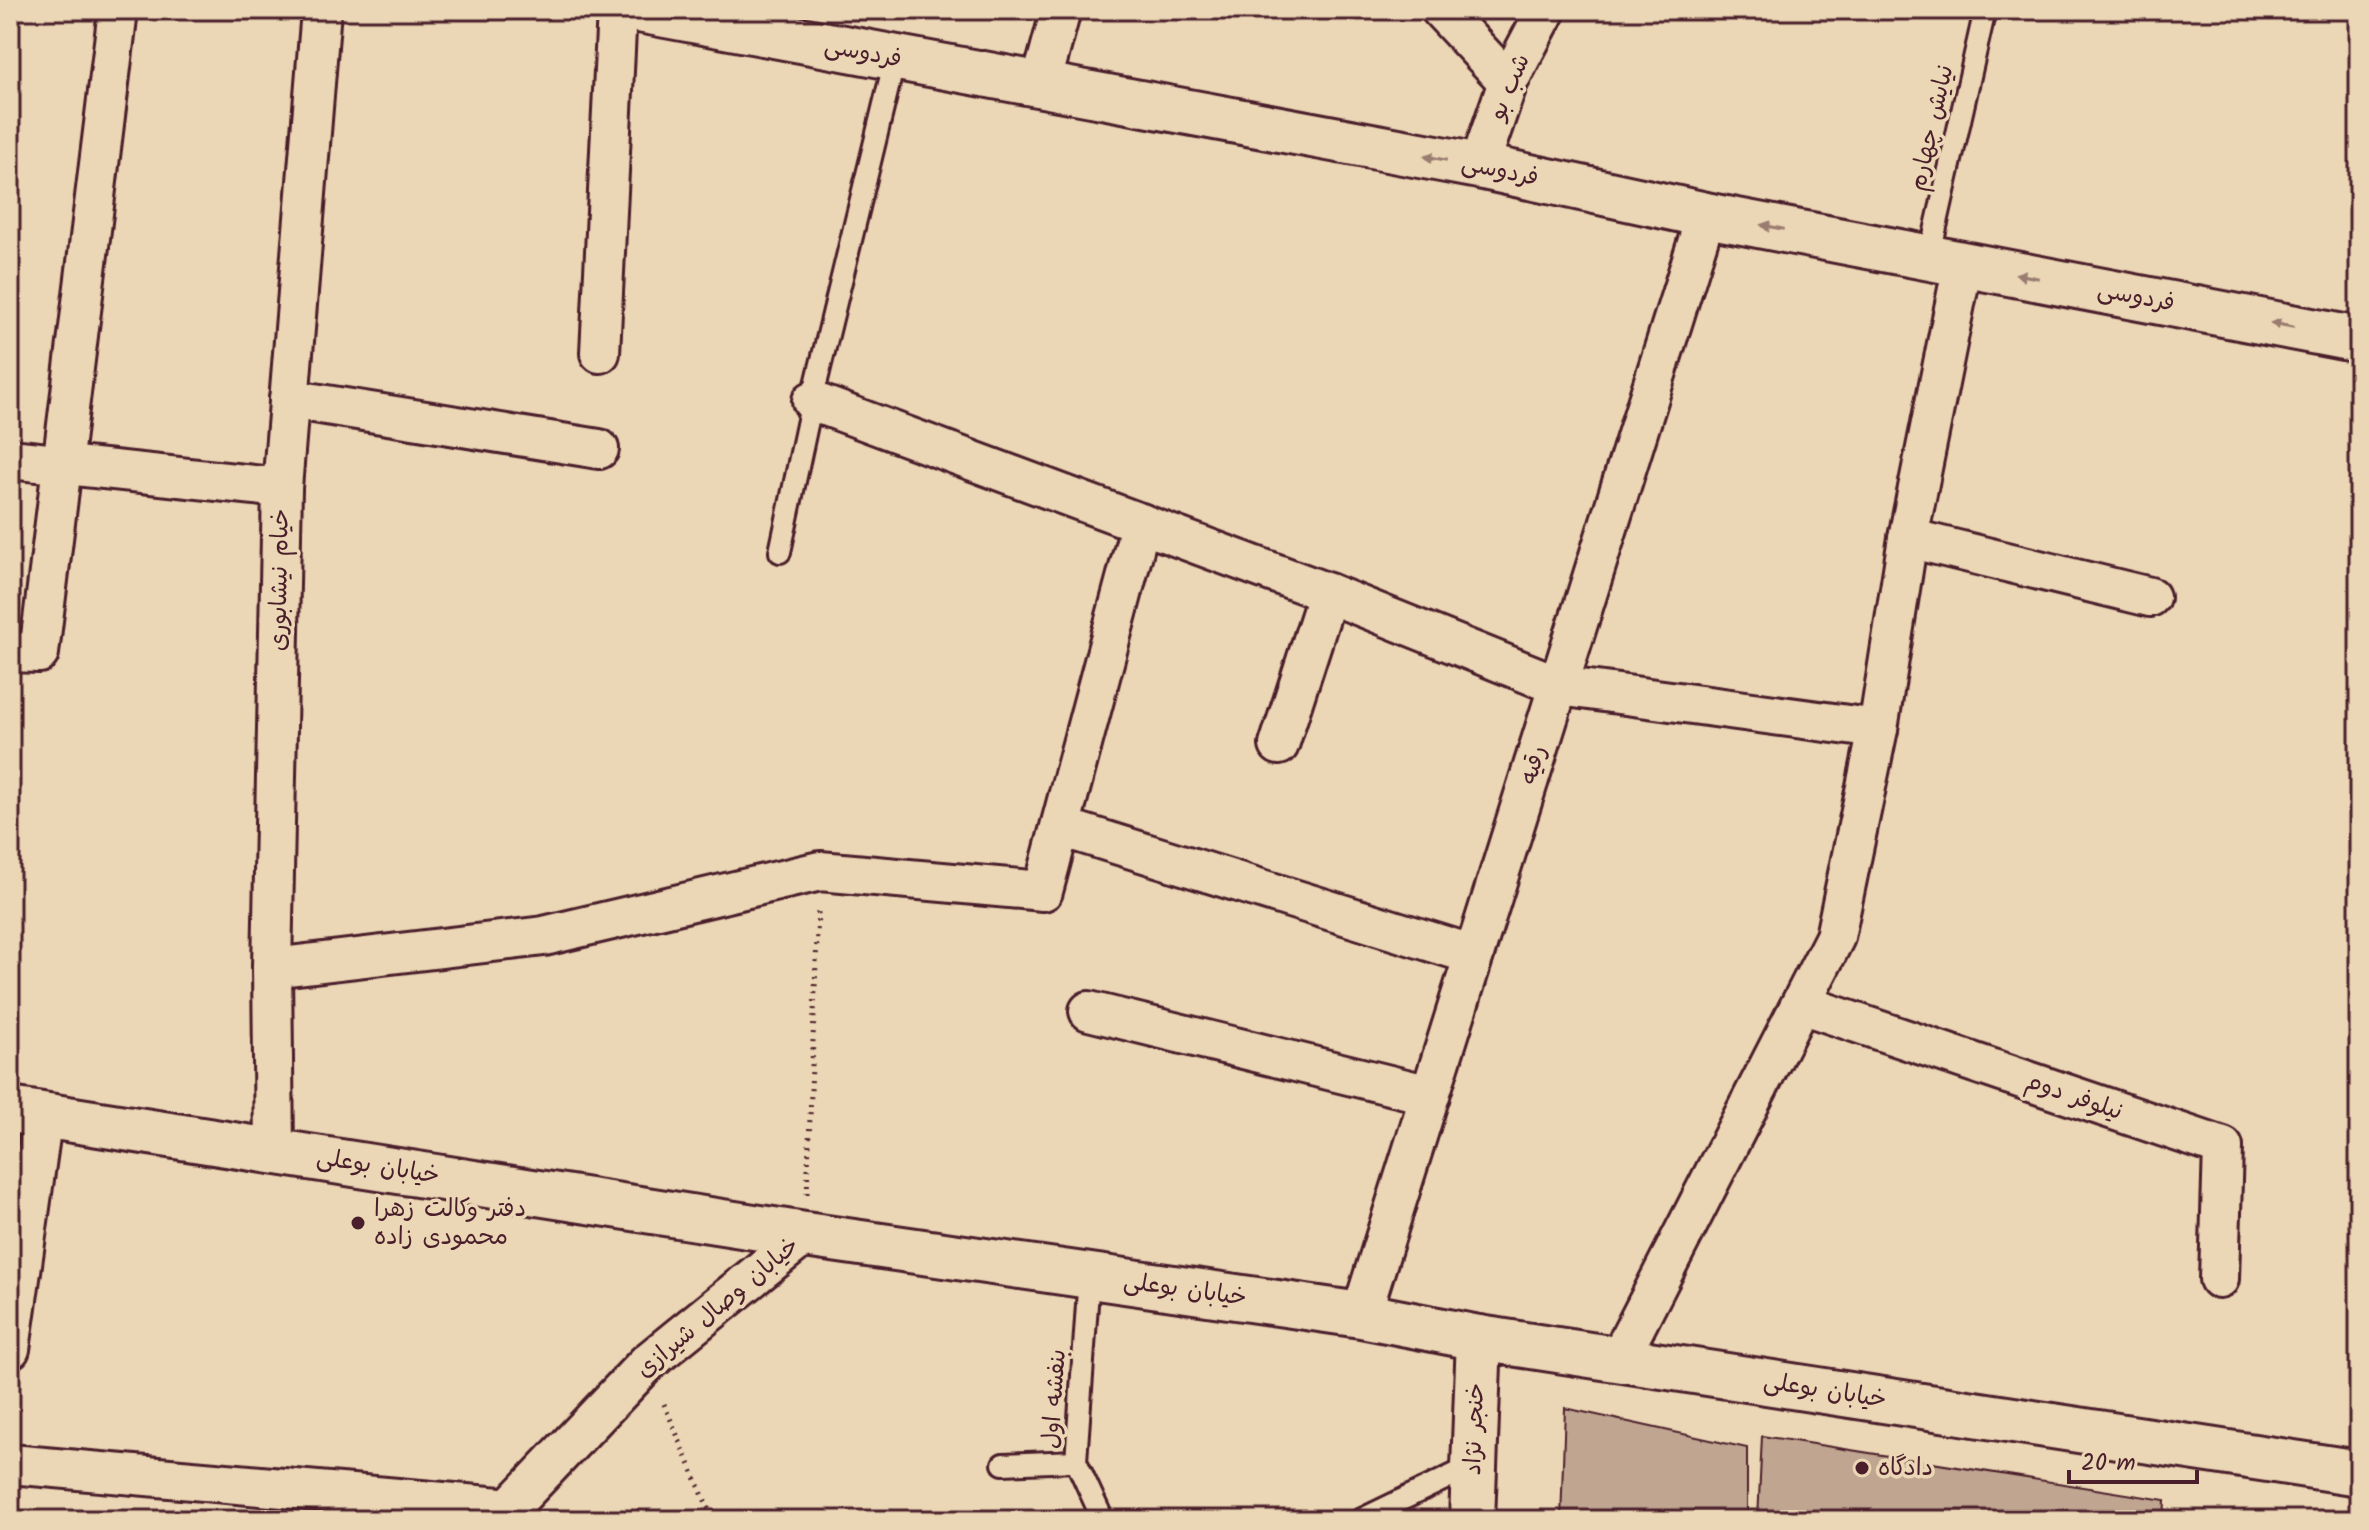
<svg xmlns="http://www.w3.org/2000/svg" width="2369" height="1530" viewBox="0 0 2369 1530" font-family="Kalam,'Playpen Sans Arabic',sans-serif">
<rect width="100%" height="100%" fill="#ebd7b5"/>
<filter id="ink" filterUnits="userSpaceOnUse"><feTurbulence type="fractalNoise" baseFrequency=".0125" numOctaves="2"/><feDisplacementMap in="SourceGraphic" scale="16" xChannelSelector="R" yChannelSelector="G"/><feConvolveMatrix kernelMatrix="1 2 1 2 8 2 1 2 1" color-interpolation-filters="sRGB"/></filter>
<g filter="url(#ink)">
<g fill="#c0a691" stroke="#4a1f2b" stroke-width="2">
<polygon points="1565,1408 1747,1448 1747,1520 1561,1520"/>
<polygon points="1762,1436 2165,1500 2164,1520 1758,1520"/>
</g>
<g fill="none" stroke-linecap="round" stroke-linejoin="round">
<g stroke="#4a1f2b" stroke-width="26">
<g id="lane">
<polyline points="1929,258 1985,10"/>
<polyline points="780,552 812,401 895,59"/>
<polyline points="1089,1276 1076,1461 1103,1520"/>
<polyline points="1003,1464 1076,1461"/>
<polyline points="1360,1520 1474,1465"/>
</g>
</g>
<g stroke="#4a1f2b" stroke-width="44">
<g id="street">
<polyline points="1441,10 1508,82"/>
<polyline points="1041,84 1061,10"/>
<polyline points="1479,166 1508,82 1546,10"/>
<polyline points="600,353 617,10"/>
<polyline points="289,399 599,449"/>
<polyline points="812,401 1328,593 1559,686 1878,729"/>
<polyline points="10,459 282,488"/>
<polyline points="1908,538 2150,597"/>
<polyline points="10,652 39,653 118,10"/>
<polyline points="1279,745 1328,593"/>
<polyline points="1061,827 1474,955"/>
<polyline points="272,968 544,936 820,871 1043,891 1141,523"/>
<polyline points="1801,1004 2223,1147 2219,1279"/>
<polyline points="1089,1011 1430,1095"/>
<polyline points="274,1151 272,968 282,488 321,10"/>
<polyline points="1361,1315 1706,215"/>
<polyline points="10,1349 43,1115"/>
<polyline points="1619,1359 1835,937 1878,729 1908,538 1963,264"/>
<polyline points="10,1464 512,1508"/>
<polyline points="498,1520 647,1363 805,1235"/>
</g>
</g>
<g stroke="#4a1f2b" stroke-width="50">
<g id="secondary">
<polyline points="639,10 1479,166 1706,215 2359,340"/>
<polyline points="10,1110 805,1235 1361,1315 1479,1338 2359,1473"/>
<polyline points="1472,1520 1479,1338"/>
</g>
</g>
<g stroke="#4a1f2b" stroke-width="5" stroke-dasharray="2 6" stroke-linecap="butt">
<polyline points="807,1194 818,912"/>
<polyline points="664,1404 709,1510"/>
</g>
<use href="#lane" stroke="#ebd7b5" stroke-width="20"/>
<use href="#street" stroke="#ebd7b5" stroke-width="38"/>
<use href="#secondary" stroke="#ebd7b5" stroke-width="44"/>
</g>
<defs><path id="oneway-solid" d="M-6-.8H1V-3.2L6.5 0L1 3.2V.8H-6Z" transform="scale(2)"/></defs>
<g fill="#9a7b70">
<use href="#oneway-solid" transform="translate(1435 158) rotate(-169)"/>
<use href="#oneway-solid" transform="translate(1772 227) rotate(-169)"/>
<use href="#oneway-solid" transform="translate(2027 276) rotate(-169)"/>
<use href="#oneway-solid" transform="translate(2282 325) rotate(-169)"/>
</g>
</g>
<g fill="#4a1f2b" stroke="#ebd7b5" stroke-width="3">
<circle cx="358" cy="1223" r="8"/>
<circle cx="1862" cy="1468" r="8"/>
</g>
<g text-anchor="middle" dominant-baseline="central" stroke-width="7" stroke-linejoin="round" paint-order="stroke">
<g font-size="24" fill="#4a1f2b" stroke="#ebd7b5">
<text transform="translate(863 53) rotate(11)">فردوسی</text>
<text transform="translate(1510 87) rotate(-67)">شب بو</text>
<text transform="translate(1932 128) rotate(-77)">نیایش چهارم</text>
<text transform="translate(1500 171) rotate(12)">فردوسی</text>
<text transform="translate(2136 297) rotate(11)">فردوسی</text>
<text transform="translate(280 580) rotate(-89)">خیام نیشابوری</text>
<text transform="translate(1534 765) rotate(-73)">رقیه</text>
<text transform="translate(2074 1097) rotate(19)">نیلوفر دوم</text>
<text transform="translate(378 1167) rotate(9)">خیابان بوعلی</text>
<text transform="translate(1185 1290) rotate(8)">خیابان بوعلی</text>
<text transform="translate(718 1308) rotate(-40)">خیابان وصال شیرازی</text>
<text transform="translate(1825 1391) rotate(9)">خیابان بوعلی</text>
<text transform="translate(1055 1399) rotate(-86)">بنفشه اول</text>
<text transform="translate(1475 1429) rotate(-88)">خنجر نژاد</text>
</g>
<g font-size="24" fill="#4a1f2b" stroke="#ebd7b5" text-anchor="start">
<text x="374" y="1209">دفتر وکالت زهرا<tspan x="374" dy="28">محمودی زاده</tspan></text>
<text x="1878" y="1468">دادگاه</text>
</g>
</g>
<rect width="2369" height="1530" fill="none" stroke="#ebd7b5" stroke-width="40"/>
<rect x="20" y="20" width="2329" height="1490" fill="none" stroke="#4a1f2b" stroke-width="3" filter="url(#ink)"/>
<path d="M2069 1470v12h128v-12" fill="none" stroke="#4a1f2b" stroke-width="4"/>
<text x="2081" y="1470" font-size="24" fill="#4a1f2b" stroke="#ebd7b5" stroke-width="6" paint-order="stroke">20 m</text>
</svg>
